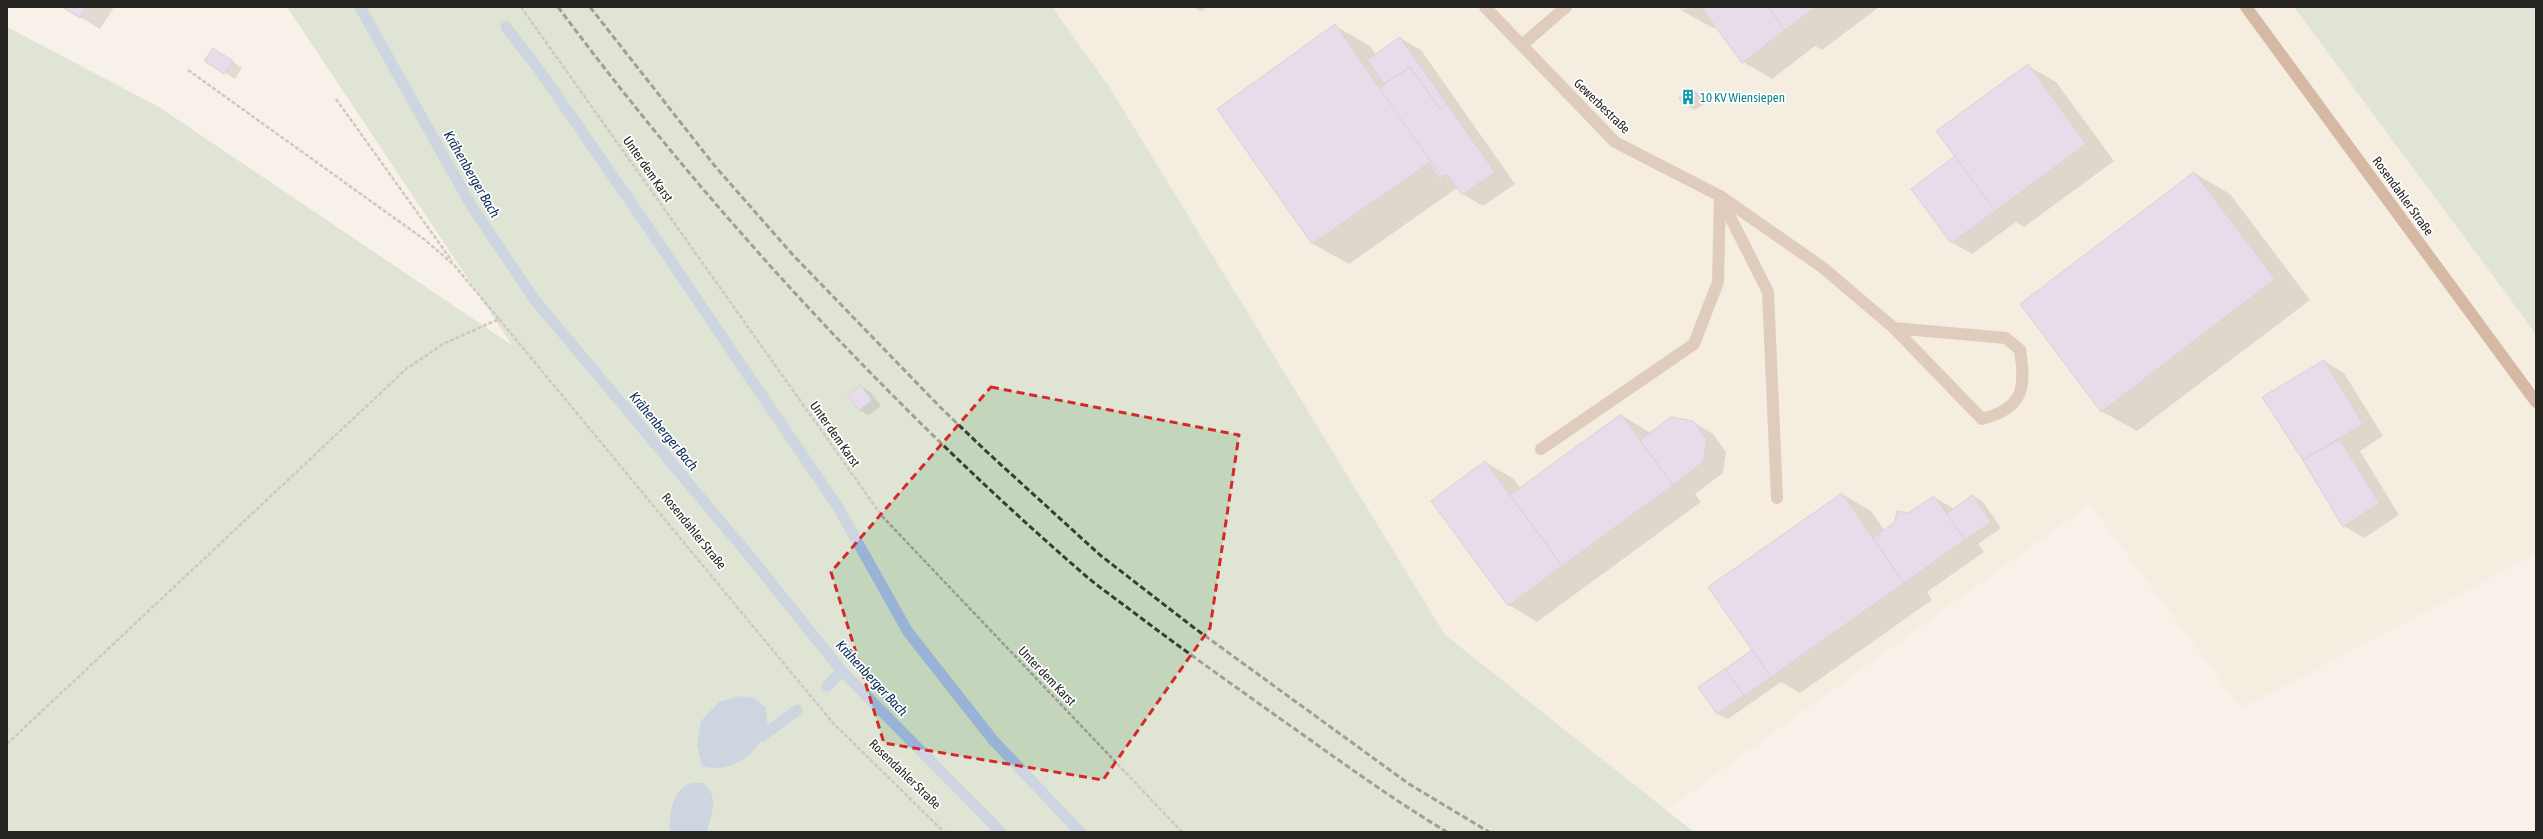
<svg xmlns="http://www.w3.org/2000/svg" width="2543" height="839" viewBox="0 0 2543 839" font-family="'Asap Condensed',sans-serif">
<rect width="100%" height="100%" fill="#f8f1ea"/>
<polygon fill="#f1e8d3" points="1052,7 2294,7 2536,334 2536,554 2241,708 2090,504 1666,810 1445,635 1110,88"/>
<g fill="#c3d5ba">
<polygon points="287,7 1052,7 1110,88 1445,635 1694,832 7,832 7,27 159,107 512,345"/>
<polygon points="2294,7 2536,7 2536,334"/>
</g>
<g fill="#99b3d7">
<path d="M741,696L754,698L766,707C766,713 768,721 767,726C759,754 731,775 702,766L697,744L701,721L719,702Z"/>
<path d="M704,783C719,797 712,814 707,832H670C669,817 672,791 688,784C692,782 699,783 704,783Z"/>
</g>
<g fill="#0003">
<polygon points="64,7 114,7 100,29"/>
<polygon points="1193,7 1207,7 1201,11"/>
<polygon points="1681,7 1879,7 1822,50 1815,46 1772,79 1743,62 1716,26 1713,28 1684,12"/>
<polygon points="1335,26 1370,46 1376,55 1400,38 1421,50 1515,184 1483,206 1463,194 1457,188 1349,264 1313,244 1218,109"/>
<polygon points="223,55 242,68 235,79 205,60"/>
<polygon points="2028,66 2056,82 2114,161 2024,227 2016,222 1972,254 1951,242 1956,156"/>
<polygon points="1693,90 1703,96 1707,102 1695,110 1684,104"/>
<polygon points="2194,173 2230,194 2310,300 2137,431 2101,411"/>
<polygon points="2324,361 2344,373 2383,436 2360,451 2399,515 2364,538 2344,526 2263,398"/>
<polygon points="860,386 870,392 881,406 869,415 859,410"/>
<polygon points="1621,415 1651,433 1693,422 1713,434 1726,452 1723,473 1695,494 1701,502 1537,622 1509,605 1485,462 1514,479 1521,489"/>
<polygon points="1842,494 1871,511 1885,531 1934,497 1954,509 1973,496 1983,502 2001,528 1978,544 1984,552 1927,592 1932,600 1800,693 1781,682 1728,719 1718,714 1700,688 1752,651 1755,653"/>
</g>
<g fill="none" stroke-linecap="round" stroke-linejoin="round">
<g stroke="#99b3d7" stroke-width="11">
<polyline points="360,7 471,205 534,299 752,559 842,671 1001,832"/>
<polyline points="506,27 540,71 639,214 839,509 908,632 993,740 1080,832"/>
<polyline points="827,686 842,671"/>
<polyline points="762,736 797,710"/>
</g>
</g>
<g fill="#d6c3ed" stroke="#b1adb5">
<polygon points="62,7 87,7 80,18"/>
<polygon points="1680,7 1691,7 1684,12"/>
<polygon points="1701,7 1768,7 1785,30 1742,63"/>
<polygon points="1768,7 1816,7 1785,30"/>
<polygon points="1335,24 1443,178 1440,180 1429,163 1312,244 1217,109"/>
<polygon points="1400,37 1447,104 1440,109 1410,67 1384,84 1367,60"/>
<polygon points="213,48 233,61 224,74 204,61"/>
<polygon points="2028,64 2086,144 1995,211 1936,131"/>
<polygon points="1410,67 1440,109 1447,104 1495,172 1462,195 1447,174 1442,177 1379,88"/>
<polygon points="1693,89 1697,96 1684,105 1679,98"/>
<polygon points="1955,156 1995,211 1951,243 1911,189"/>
<polygon points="2194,172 2275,279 2101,412 2020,304"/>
<polygon points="2324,360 2363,424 2303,460 2262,397"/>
<polygon points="860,385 872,400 859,410 847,396"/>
<polygon points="1621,414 1673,485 1562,566 1510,495"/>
<polygon points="1671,417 1693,421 1707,440 1703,462 1673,485 1640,440"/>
<polygon points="2340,439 2379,503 2343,527 2303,460"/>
<polygon points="1485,461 1562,566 1508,606 1431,501"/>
<polygon points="1842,493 1904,583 1771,677 1708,587"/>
<polygon points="1973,495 1991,522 1965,540 1946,514"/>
<polygon points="1934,496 1965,540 1904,583 1873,538 1895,522 1897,511 1908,513"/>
<polygon points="1752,650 1771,677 1744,696 1725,669"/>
<polygon points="1725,669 1744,696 1717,714 1698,687"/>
</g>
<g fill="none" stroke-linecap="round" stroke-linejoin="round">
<g stroke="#9d9893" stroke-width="2.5" stroke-dasharray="4 2" stroke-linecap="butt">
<polyline points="521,7 882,516 1182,832"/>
<polyline points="188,70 425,240 454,265 499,319"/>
<polyline points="336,99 452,261"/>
<polyline points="7,744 406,369 445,343 499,319 833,723 944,832"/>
</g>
<g stroke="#c3a087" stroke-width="12">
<polyline points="1522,45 1566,7"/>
<path d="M1720,196L1822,267L1894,328L1982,419C2024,408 2026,388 2020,350L2006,338L1894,328"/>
<polyline points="1721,199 1768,292 1777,498"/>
<polyline points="1541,449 1694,344 1718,282 1720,196"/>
</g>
<polyline stroke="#c3a087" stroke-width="12" points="1485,7 1615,142 1720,196"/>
<polyline stroke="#aa7652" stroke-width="12" points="2246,7 2536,402"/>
<g stroke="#3d3b37" stroke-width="3" stroke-dasharray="6 3" stroke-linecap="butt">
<path d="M558,7C713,215 891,407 1087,577C1104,591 1123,604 1141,618C1185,651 1230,683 1275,715C1332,755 1387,796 1447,832"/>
<polyline points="590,7 714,165 792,254 941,408 987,452 1100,555 1193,627 1409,784 1489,832"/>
</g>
</g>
<path d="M0 0H2543V839H0ZM991,387L1239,435L1210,628L1103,780L884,743L831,572Z" fill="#f8f1ea" fill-opacity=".55" fill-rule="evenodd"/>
<path fill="none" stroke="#d62828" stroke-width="3" stroke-dasharray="8 5" stroke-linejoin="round" d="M991,387L1239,435L1210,628L1103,780L884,743L831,572Z"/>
<defs>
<g id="building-bare" transform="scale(1.2)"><path d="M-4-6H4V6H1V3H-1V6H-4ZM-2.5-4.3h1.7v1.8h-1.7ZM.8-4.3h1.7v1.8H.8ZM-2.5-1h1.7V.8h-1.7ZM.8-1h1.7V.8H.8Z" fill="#0f9aa8" stroke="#fff" stroke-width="2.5" paint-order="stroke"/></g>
</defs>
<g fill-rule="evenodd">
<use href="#building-bare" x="1688" y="97"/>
</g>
<g text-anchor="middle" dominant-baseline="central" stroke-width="3.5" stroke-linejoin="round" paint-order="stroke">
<g font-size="13" fill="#0d838f" stroke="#fff" text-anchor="start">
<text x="1700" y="97">10 KV Wiensiepen</text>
</g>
<g font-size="13" fill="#262421" stroke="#fff">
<text transform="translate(1602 106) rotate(44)">Gewerbestraße</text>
<text transform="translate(648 169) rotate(55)">Unter dem Karst</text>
<text transform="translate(2403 196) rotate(54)">Rosendahler Straße</text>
<text transform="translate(835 434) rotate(55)">Unter dem Karst</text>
<text transform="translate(694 531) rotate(51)">Rosendahler Straße</text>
<text transform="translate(1047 676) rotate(46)">Unter dem Karst</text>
<text transform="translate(905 774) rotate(44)">Rosendahler Straße</text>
</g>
<g font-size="14" font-style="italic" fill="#082a57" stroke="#fff">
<text transform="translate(472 174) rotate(60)">Krähenberger Bach</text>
<text transform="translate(664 431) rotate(50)">Krähenberger Bach</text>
<text transform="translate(872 678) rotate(47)">Krähenberger Bach</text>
</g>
</g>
<rect width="2543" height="839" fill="none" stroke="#262421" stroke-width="16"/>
</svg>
